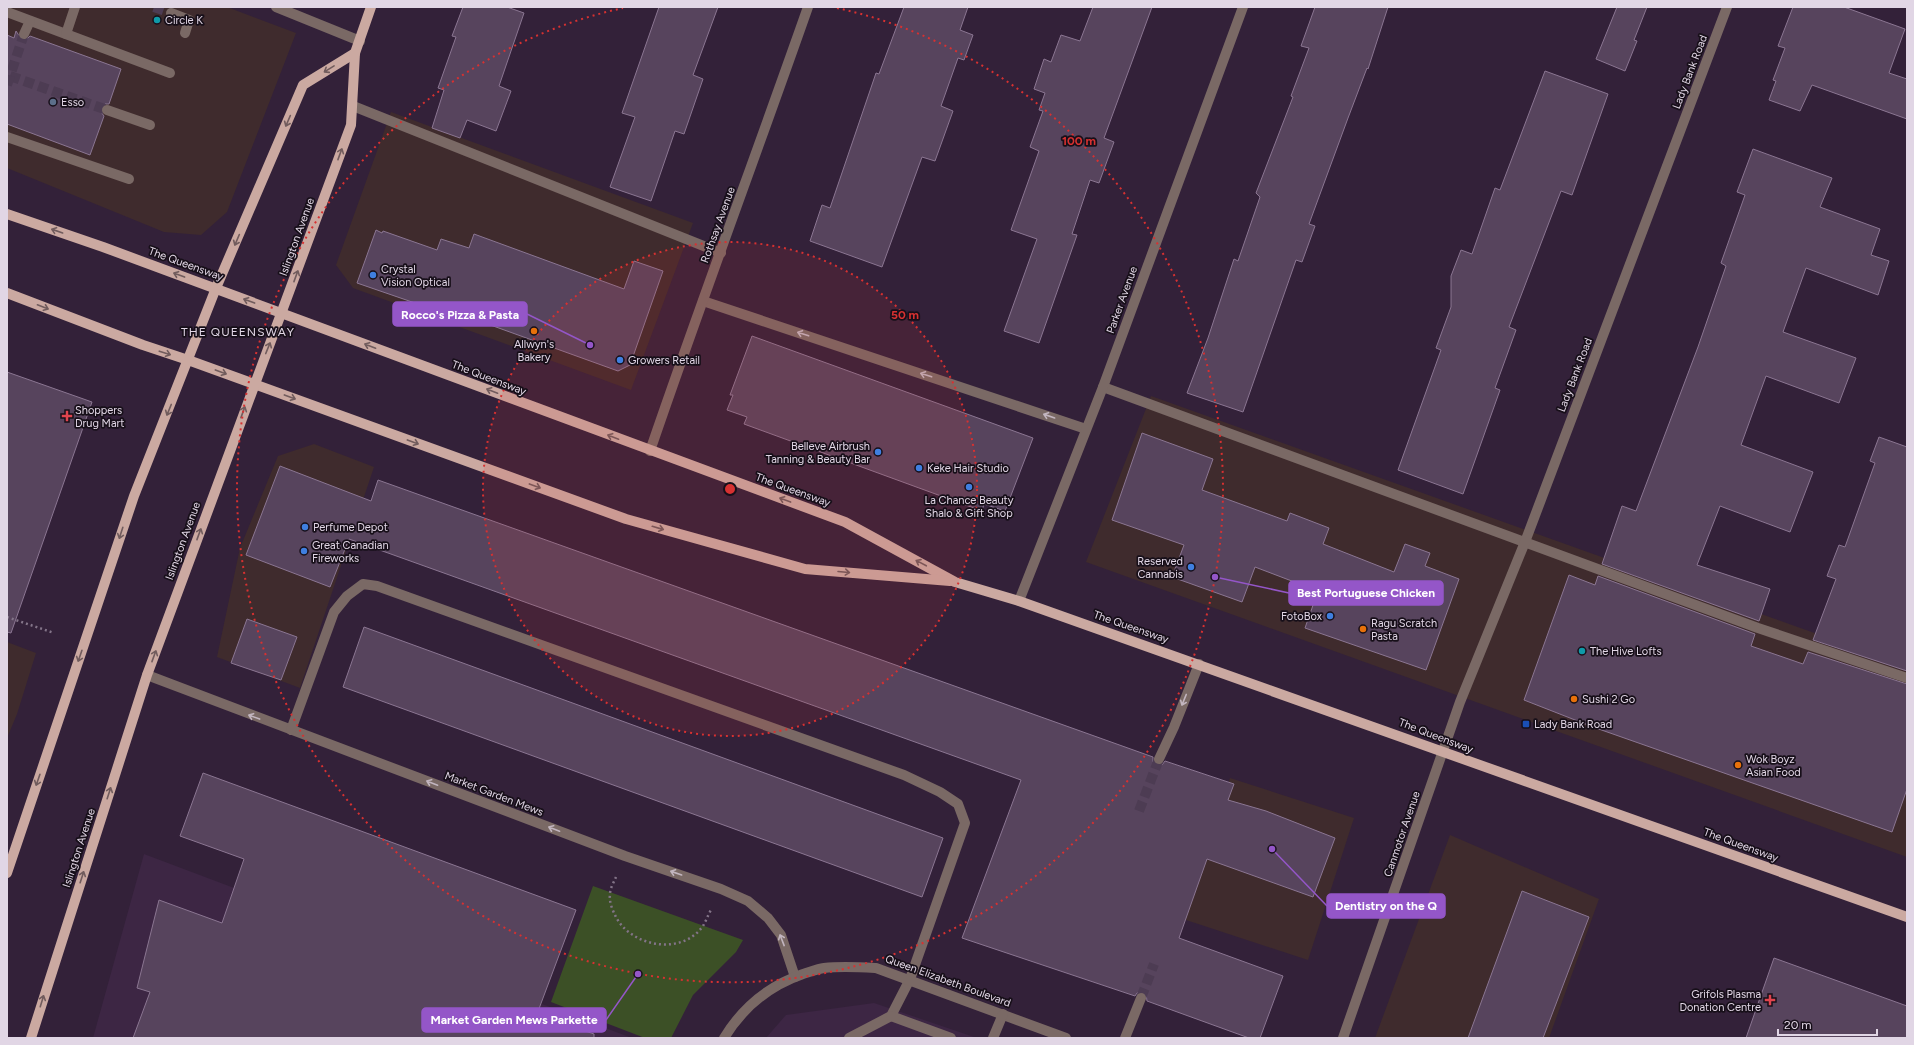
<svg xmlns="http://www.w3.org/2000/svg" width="1914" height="1045" viewBox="0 0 1914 1045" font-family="Figtree,sans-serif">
<rect width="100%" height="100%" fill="#332139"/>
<g fill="#3f2b2d">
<polygon points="7,7 227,7 296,33 227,212 201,235 164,232 7,168"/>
<polygon points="391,112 693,223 631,390 353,288 336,265"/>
<polygon points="1151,396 1907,666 1907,857 1086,562"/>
<polygon points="314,444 374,467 300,688 217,657 240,548 278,456"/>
<polygon points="7,642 36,653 17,714 7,738"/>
<polygon points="1230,778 1354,818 1308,960 1183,919"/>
<polygon points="1450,835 1599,899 1549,1038 1375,1038"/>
</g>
<g fill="#3d2644">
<polygon points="144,854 632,1038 93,1038"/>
<polygon points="874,1003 977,1038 766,1038 786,1015"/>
</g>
<polygon fill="#3c5026" points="593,886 743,940 736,952 693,995 671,1038 645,1038 551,1002"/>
<g fill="#57445d" stroke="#8b7692">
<polygon points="463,7 507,7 524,13 499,86 511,91 496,131 467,120 460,138 432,128 444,90 438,88 456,37 452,36"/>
<polygon points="659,7 718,7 693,75 703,79 684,134 675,131 651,201 610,187 635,117 622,113"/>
<polygon points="904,7 968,7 960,30 973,35 964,60 958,58 941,106 953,111 935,161 922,157 882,267 810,241 822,205 830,208 876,73 879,74"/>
<polygon points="1093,7 1152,7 1104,138 1114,142 1099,183 1090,180 1072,234 1077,235 1039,343 1004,331 1037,239 1011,230 1039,151 1030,147 1043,111 1039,110 1045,93 1034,89 1044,59 1051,62 1061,35 1080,41"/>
<polygon points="1315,7 1388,7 1368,69 1367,68 1348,118 1309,224 1315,226 1302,262 1296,260 1243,412 1187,393 1208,338 1234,259 1238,261 1260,197 1256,193 1293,97 1291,96 1309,48 1301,46"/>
<polygon points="1617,7 1647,7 1634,40 1637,41 1625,71 1596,59"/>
<polygon points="1793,7 1844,7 1905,29 1889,73 1907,79 1907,119 1812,85 1800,111 1769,100 1776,81 1773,80 1785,48 1778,46"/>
<polygon points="16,31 22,40 27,39 30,36 121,69 109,104 105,104 101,108 101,112 104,116 90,155 7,124 7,35 14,38"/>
<polygon points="1545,71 1608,94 1572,195 1561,191 1509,327 1516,330 1495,388 1500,390 1463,494 1398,470 1441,350 1436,348 1451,307 1451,276 1461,250 1472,254 1495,188 1500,190"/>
<polygon points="1753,149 1832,178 1820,207 1880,229 1871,255 1889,261 1878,295 1806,268 1783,332 1856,358 1839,403 1766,376 1741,445 1813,472 1790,532 1720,506 1697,565 1770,589 1759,621 1602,564 1622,506 1636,511 1698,347 1726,266 1721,263 1745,195 1737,192"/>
<polygon points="376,230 382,233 383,231 437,250 441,239 469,248 474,234 624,289 634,261 663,271 630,365 618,371 446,309 444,313 357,283"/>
<polygon points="752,336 1033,438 1005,511 984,504 982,511 744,424 747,417 727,410 733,395 730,395"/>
<polygon points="7,372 92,402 11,633 7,632"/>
<polygon points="1142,433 1213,459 1202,490 1287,521 1290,513 1329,528 1323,544 1394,572 1405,544 1430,553 1425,566 1459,579 1426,670 1305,628 1318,591 1255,567 1242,602 1172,577 1184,545 1112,520"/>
<polygon points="1879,437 1907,447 1907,671 1813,640 1836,579 1827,576 1839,545 1845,547 1875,463 1870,461"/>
<polygon points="280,466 371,501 378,480 1153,757 1153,762 1157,765 1162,765 1165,761 1234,784 1228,800 1266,811 1335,838 1313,897 1207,859 1179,938 1283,976 1260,1038 1249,1038 1147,1001 1146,994 1143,992 1137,993 1135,996 962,938 1021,780 349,539 330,587 246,555"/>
<polygon points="1569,575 1595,585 1598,576 1755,634 1751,646 1803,664 1808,652 1907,684 1907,789 1892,832 1593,727 1524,700"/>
<polygon points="247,619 297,637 281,680 231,663"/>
<polygon points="364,627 943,838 922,897 343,687"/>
<polygon points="203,773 576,910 537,1014 594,1034 594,1038 133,1038 150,992 137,988 159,900 222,923 244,859 180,836"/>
<polygon points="1522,891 1589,917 1543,1038 1468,1038"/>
<polygon points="1774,958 1907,1006 1907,1038 1746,1038"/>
</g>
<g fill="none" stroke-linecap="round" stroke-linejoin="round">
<g stroke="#4d3c53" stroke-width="10" stroke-dasharray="10 5" stroke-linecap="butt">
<polyline points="154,7 171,13"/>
<polyline points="10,76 107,110"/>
<polyline points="7,85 24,34"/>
<polyline points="1139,811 1159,759"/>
<polyline points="1141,998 1154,964"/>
</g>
<g stroke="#837488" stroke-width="2.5" stroke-dasharray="2 3" stroke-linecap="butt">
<polyline points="7,617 54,633"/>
<path d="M616,877C614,882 610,888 610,894C609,901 612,909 615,915C629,946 681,957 703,926C706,921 708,915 711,910"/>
</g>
<g stroke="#7a6965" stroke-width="10">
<polyline points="276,7 360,41"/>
<polyline points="7,12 170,73"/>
<polyline points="171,13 189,20 185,33"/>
<polyline points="24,34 30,21"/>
<polyline points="66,34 75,7"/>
<polyline points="353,106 721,253"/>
<polyline points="107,110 150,125"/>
<polyline points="7,137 129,179"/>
<polyline points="703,301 1086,429"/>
<polyline points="1103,387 1758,628 1907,678"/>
<path d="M650,451C701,302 756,155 808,7"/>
<polyline points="1019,601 1103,387 1243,7"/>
<polyline points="147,675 625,856 721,889 748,901 768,918 781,935 795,977"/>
<polyline points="291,730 334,612 347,596 363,584 377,586 904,775 940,792 958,804 965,823 910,979 891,1016 849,1038"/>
<polyline points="1159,759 1174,727 1199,664"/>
<polyline points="891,1016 951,1038"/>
<path d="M724,1038C743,1007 768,986 803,974C810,972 817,969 824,968C841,966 858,967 876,968L1066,1038"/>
<polyline points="993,1038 1003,1014"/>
<polyline points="1125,1038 1141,998"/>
<polyline points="1343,1038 1460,702 1525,542 1727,7"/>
</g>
<g stroke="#cba9a1" stroke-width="10">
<polyline points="7,214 103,247 845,522 955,582 1019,601 1907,917"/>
<polyline points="7,293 143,345 188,360 626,519 805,569 950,581"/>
<polyline points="7,873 134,496 216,288 303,85 355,53"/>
<polyline points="31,1038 147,675 351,125 355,53 371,7"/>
</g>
</g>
<defs><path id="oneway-shaft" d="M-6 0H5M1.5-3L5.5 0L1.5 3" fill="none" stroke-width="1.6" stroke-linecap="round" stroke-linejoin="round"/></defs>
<g stroke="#715c5d">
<use href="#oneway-shaft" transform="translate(329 69) rotate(148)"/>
<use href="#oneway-shaft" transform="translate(288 121) rotate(113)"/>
<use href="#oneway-shaft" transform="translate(340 154) rotate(-70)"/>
<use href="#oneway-shaft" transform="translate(57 231) rotate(-161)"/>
<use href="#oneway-shaft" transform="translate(237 240) rotate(113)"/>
<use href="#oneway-shaft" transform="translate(179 275) rotate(-160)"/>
<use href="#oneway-shaft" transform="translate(296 276) rotate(-70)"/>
<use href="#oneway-shaft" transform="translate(249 301) rotate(-160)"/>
<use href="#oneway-shaft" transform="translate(43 307) rotate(21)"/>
<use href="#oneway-shaft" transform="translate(370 346) rotate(-159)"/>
<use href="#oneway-shaft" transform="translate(268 348) rotate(-68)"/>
<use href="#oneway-shaft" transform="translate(165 353) rotate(18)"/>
<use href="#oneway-shaft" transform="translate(221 372) rotate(20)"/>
<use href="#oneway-shaft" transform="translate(492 391) rotate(-159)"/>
<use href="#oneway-shaft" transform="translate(290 397) rotate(20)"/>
<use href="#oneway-shaft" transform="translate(169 410) rotate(112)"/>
<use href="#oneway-shaft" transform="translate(243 412) rotate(-70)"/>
<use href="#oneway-shaft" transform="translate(613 437) rotate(-159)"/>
<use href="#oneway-shaft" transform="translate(413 442) rotate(20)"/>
<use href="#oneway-shaft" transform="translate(535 486) rotate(20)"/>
<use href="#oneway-shaft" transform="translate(785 500) rotate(-160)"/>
<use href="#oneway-shaft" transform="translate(658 528) rotate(16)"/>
<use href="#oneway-shaft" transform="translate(121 533) rotate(108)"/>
<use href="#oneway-shaft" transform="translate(199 534) rotate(-70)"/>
<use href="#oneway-shaft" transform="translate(921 563) rotate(-152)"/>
<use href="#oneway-shaft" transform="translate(844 572) rotate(5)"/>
<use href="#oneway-shaft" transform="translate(80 656) rotate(109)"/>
<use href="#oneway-shaft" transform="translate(154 656) rotate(-70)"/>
<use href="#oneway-shaft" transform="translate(38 780) rotate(109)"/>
<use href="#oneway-shaft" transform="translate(109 793) rotate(-72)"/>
<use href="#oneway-shaft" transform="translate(82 877) rotate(-72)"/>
<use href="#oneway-shaft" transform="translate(42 1001) rotate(-73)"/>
</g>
<g stroke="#c2b5bf">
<use href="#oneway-shaft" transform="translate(803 334) rotate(-162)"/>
<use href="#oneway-shaft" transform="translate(926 375) rotate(-162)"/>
<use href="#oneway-shaft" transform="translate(1049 416) rotate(-161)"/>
<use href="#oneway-shaft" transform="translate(1184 700) rotate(112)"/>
<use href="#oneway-shaft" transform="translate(254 717) rotate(-160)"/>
<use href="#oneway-shaft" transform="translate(432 783) rotate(-159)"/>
<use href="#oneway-shaft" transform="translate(554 829) rotate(-159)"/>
<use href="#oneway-shaft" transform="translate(676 873) rotate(-161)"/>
<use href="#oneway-shaft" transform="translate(782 940) rotate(-111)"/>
</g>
<circle cx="730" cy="489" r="247" fill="#d73131" fill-opacity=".12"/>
<g fill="none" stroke="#d73131" stroke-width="2" stroke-dasharray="2 4">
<circle cx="730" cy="489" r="247"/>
<path d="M837 8A493 493 0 1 1 623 8"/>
</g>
<g fill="#0f9aa8" stroke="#170f19" stroke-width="1.5">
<circle cx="157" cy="20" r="4"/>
<circle cx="1582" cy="651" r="4"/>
</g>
<circle fill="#5c6f8a" stroke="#170f19" stroke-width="1.5" cx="53" cy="102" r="4"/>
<g fill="#3f7fe0" stroke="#170f19" stroke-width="1.5">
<circle cx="373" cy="275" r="4"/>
<circle cx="620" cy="360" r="4"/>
<circle cx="878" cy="452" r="4"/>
<circle cx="919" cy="468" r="4"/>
<circle cx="969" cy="487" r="4"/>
<circle cx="305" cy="527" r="4"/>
<circle cx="304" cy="551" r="4"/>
<circle cx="1191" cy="567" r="4"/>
<circle cx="1330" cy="616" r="4"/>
</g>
<g fill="#e8710a" stroke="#170f19" stroke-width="1.5">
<circle cx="534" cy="331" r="4"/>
<circle cx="1363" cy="629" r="4"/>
<circle cx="1574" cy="699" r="4"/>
<circle cx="1738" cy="765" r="4"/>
</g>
<g fill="#e0444e" stroke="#170f19" stroke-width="1.5">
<path d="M65 410h4v4h4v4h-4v4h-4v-4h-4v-4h4z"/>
<path d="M1768 994h4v4h4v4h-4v4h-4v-4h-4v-4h4z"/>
</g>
<rect fill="#1a4fb4" stroke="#170f19" stroke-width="1.5" x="1522" y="720" width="8" height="8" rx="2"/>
<g text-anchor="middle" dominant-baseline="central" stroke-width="3.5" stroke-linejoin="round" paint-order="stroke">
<g font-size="11" fill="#e1d6e5" stroke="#170f19" text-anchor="start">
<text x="165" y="20">Circle K</text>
<text x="61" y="102">Esso</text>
<text x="381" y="269">Crystal<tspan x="381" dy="13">Vision Optical</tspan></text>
<text x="534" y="344" text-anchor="middle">Allwyn's<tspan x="534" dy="13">Bakery</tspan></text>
<text x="628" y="360">Growers Retail</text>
<text x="75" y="410">Shoppers<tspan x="75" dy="13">Drug Mart</tspan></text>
<text x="870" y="446" text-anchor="end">Belleve Airbrush<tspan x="870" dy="13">Tanning &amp; Beauty Bar</tspan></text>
<text x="927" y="468">Keke Hair Studio</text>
<text x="969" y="500" text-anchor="middle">La Chance Beauty<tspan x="969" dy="13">Shalo &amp; Gift Shop</tspan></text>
<text x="313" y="527">Perfume Depot</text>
<text x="312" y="545">Great Canadian<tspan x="312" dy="13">Fireworks</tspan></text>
<text x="1183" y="561" text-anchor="end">Reserved<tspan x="1183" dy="13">Cannabis</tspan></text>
<text x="1322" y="616" text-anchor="end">FotoBox</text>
<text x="1371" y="623">Ragu Scratch<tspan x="1371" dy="13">Pasta</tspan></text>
<text x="1590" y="651">The Hive Lofts</text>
<text x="1582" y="699">Sushi 2 Go</text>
<text x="1534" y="724">Lady Bank Road</text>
<text x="1746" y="759">Wok Boyz<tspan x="1746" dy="13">Asian Food</tspan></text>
<text x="1761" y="994" text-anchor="end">Grifols Plasma<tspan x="1761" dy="13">Donation Centre</tspan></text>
</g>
<g font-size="11" fill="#e1d6e5" stroke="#170f19">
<text transform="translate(1690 72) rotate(-69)">Lady Bank Road</text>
<text transform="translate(718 225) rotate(-70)">Rothsay Avenue</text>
<text transform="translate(297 237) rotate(-70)">Islington Avenue</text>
<text transform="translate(186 264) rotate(20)">The Queensway</text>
<text transform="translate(1122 300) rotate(-70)">Parker Avenue</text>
<text transform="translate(1575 375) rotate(-69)">Lady Bank Road</text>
<text transform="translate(489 378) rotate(21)">The Queensway</text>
<text transform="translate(793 490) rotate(20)">The Queensway</text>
<text transform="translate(183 541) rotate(-70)">Islington Avenue</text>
<text transform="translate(1131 627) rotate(19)">The Queensway</text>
<text transform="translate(1436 736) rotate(21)">The Queensway</text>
<text transform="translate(494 794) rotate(21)">Market Garden Mews</text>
<text transform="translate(1402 834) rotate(-71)">Canmotor Avenue</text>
<text transform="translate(1741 845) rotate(20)">The Queensway</text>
<text transform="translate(79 848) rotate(-72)">Islington Avenue</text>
<text transform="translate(948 981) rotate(20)">Queen Elizabeth Boulevard</text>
</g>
<g font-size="12" letter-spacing="1" fill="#e1d6e5" stroke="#170f19">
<text x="238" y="332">THE QUEENSWAY</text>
</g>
</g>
<circle cx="730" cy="489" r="6" fill="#d73131" stroke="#170f19" stroke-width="2"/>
<g font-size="12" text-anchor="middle" font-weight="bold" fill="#d73131" stroke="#170f19" stroke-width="3.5" stroke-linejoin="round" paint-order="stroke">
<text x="1079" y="145">100 m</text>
<text x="905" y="319">50 m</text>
</g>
<path fill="none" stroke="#9456c8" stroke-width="1.5" d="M590 345L527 314M1215 577L1289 593M1272 849L1327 906M638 974L606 1020"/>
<g fill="#9456c8" stroke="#170f19" stroke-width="1.5">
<circle cx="590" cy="345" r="4"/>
<circle cx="1215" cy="577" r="4"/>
<circle cx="1272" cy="849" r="4"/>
<circle cx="638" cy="974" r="4"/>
</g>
<g fill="#9456c8" stroke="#9456c8" stroke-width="1.5">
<rect x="393" y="302" width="134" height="24" rx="4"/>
<rect x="1289" y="581" width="154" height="24" rx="4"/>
<rect x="1327" y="894" width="118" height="24" rx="4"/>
<rect x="422" y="1008" width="184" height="24" rx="4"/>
</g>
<g font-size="12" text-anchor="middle" font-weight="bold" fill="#fff">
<text x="460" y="319">Rocco's Pizza &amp; Pasta</text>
<text x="1366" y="597">Best Portuguese Chicken</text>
<text x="1386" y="910">Dentistry on the Q</text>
<text x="514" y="1024">Market Garden Mews Parkette</text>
</g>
<rect width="1914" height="1045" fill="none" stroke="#e1d6e5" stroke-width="16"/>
<path d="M1778 1029v6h99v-6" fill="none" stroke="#e1d6e5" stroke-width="2"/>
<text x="1784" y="1029" font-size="12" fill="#e1d6e5" stroke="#170f19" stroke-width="3" paint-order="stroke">20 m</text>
</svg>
